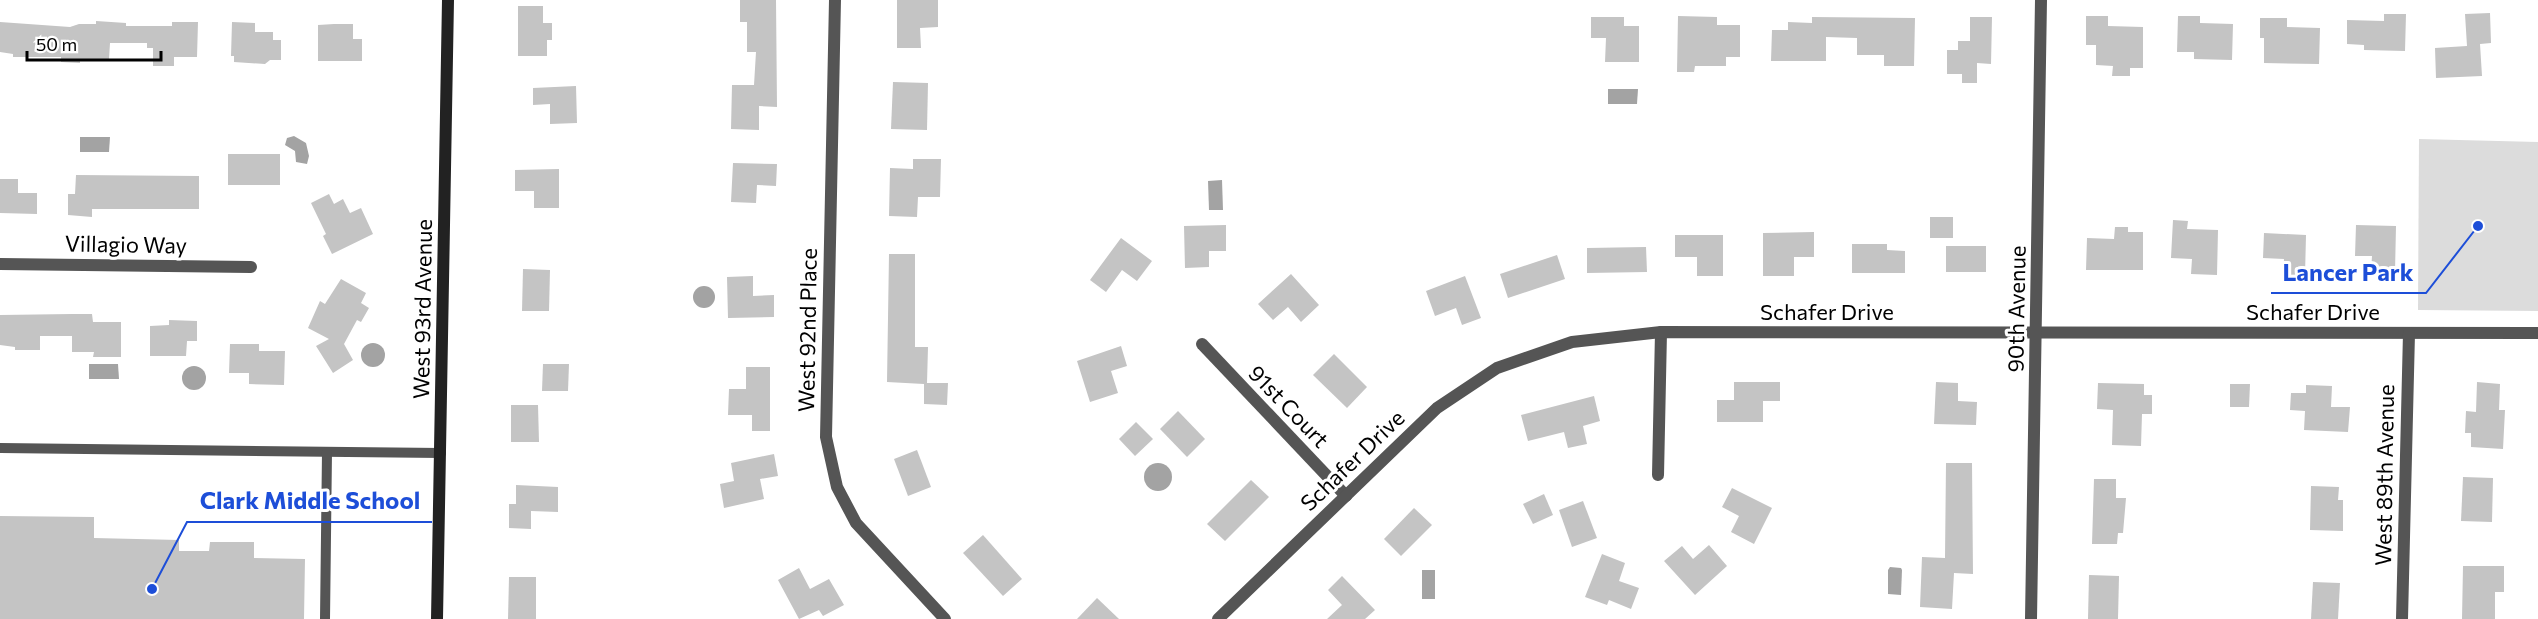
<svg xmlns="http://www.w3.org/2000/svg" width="2538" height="619" viewBox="0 0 2538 619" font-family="Commissioner,sans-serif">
<rect width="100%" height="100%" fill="#fff"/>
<polygon fill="#dcdcdc" points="2419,139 2538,142 2538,311 2418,310"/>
<g fill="#a3a3a3">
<polygon points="1608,89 1638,89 1637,104 1608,104"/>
<polygon points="294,136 306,143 309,156 307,164 296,162 295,151 285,145 287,138"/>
<polygon points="80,137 110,137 109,152 80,152"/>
<polygon points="1222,180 1223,210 1209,210 1208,181"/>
<circle cx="704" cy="297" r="11"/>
<circle cx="373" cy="355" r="12"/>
<polygon points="89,364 118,364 119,379 89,379"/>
<circle cx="194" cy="378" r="12"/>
<circle cx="1158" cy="477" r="14"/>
<polygon points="1890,567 1901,568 1902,570 1901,595 1888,594 1888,570"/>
<rect x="1422" y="570" width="13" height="29"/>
</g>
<g fill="#c4c4c4">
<polygon points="740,0 776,0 777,107 759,106 759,130 731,129 732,85 754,85 756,52 747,52 747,22 740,22"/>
<polygon points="897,0 938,0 938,27 920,28 921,48 897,48"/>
<polygon points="518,6 543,6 543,23 552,23 552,40 547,40 547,56 518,56"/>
<polygon points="2490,13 2491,43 2480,44 2482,76 2436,78 2435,48 2467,46 2465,14"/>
<polygon points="2384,14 2406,14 2405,51 2364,50 2364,45 2347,44 2347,20 2384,21"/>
<polygon points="1678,16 1717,17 1717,25 1740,25 1740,57 1726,57 1726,66 1695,66 1694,72 1677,72"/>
<polygon points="2086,16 2108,16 2108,26 2143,27 2143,68 2130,68 2130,76 2112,76 2113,66 2096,65 2096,45 2086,45"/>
<polygon points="2178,16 2200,16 2200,23 2233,24 2232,60 2194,59 2194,52 2177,52"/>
<polygon points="1591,17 1624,17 1624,26 1639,26 1639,62 1605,62 1606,38 1591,38"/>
<polygon points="1812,17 1915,18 1914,66 1884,66 1884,55 1857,55 1857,38 1826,37 1826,61 1771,61 1772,30 1788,30 1788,22 1812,23"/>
<polygon points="1970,17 1992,17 1991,64 1977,63 1977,83 1962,83 1962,74 1947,74 1947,50 1958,50 1958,41 1970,41"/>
<polygon points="2260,18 2287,18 2287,27 2320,28 2319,64 2264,63 2264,38 2260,38"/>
<polygon points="96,21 126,23 126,26 172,26 172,22 198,22 197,57 174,57 174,66 153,66 153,48 147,48 147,43 110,43 109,59 80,59 80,63 61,62 61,57 13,57 13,54 0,52 0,22 70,27 79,24 96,24"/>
<polygon points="232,22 255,23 255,32 273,32 273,40 281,40 281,60 270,60 265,64 234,62 234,56 231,56"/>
<polygon points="334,24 353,24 353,39 362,39 362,61 318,61 318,25"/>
<polygon points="893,82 928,83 927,130 891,129"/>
<polygon points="576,86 577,123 550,124 550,104 533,105 533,88"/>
<rect x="228" y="154" width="52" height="31"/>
<polygon points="913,159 941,159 940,197 918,197 917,217 889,216 890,168 913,169"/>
<polygon points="733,163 777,164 776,186 757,185 756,203 731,202"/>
<polygon points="559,169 559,208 534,208 534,191 515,191 515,170"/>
<polygon points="76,175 199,176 199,209 92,209 92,217 68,215 68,194 75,194"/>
<polygon points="0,179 18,179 18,193 37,193 37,214 0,213"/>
<polygon points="329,194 334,204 343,199 350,213 361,208 373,234 332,254 323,236 326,234 311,203"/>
<rect x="1930" y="217" width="23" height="21"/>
<polygon points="2173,220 2188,221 2187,229 2218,230 2217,275 2191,274 2192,259 2171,258"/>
<polygon points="1226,225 1226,251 1209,251 1209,267 1185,268 1184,226"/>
<polygon points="2356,225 2396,226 2395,272 2371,272 2372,256 2355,256"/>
<polygon points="2115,227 2128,227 2128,232 2143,232 2143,270 2086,270 2087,238 2114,239"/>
<polygon points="1814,232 1814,257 1794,257 1794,276 1763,276 1763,233"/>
<polygon points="2264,233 2306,235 2305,276 2283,275 2284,259 2263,258"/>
<polygon points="1675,235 1723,235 1723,276 1697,276 1697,257 1675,257"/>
<polygon points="1121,238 1152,261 1137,281 1122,270 1106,292 1090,280"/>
<polygon points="1852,244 1887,244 1887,250 1905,251 1905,273 1852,273"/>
<rect x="1946" y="246" width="40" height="26"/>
<polygon points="1646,247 1647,272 1587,273 1587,248"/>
<polygon points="889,254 915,254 915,347 928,347 927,383 948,383 947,405 924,404 924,384 887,382"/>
<polygon points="1557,255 1565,279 1508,298 1500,274"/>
<polygon points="523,269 550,270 549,311 522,311"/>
<polygon points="1291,274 1319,305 1301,322 1288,307 1273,320 1258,304"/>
<polygon points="753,276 753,296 774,295 774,317 728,318 727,277"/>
<polygon points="1465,276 1481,318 1462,325 1456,308 1435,316 1426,291"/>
<polygon points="341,279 366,293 361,303 369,308 361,322 357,320 344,344 353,360 333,373 316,346 329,339 308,328 320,301 325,304"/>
<polygon points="72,314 92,314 93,322 121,322 121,357 93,357 94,352 72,352 72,336 40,336 40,350 15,350 15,347 0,345 0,315"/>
<polygon points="169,320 197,321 197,341 187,341 186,356 150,356 150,326 169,325"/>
<polygon points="230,344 259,344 259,351 285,351 284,385 249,384 249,373 229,373"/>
<polygon points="1121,346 1127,366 1111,371 1118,393 1090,402 1077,361"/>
<polygon points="1334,354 1367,387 1347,408 1313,375"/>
<polygon points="543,364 569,364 568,391 542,391"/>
<polygon points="746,367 770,367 770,431 752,431 752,415 728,415 729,389 746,389"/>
<polygon points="1734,382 1780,382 1780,401 1763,401 1763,422 1717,422 1717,400 1734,400"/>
<polygon points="1936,382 1958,383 1958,401 1977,402 1976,425 1934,424"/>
<polygon points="2477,382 2500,384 2499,410 2505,410 2503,449 2471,447 2471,433 2465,433 2466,411 2476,412"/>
<polygon points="2098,383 2144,384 2144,395 2152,395 2152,414 2142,414 2141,446 2112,445 2113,410 2097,409"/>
<polygon points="2230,384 2250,384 2249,407 2230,407"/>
<polygon points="2306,385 2332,386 2331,407 2350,407 2348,432 2304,430 2305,411 2290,410 2291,393 2306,393"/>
<polygon points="1594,396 1600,421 1583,426 1587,444 1568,448 1564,432 1528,441 1521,415"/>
<polygon points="511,405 538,405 539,442 511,442"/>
<polygon points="1178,411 1205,439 1187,457 1160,429"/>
<polygon points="1136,422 1153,439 1135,456 1119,439"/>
<polygon points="917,450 931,487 908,496 894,459"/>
<polygon points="774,454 778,476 760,479 764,499 724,508 720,484 734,481 731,463"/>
<polygon points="1946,463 1972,463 1973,574 1954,573 1952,609 1920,607 1922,557 1945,558"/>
<polygon points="2463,477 2493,478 2492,522 2461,521"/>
<polygon points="2094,479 2116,479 2116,498 2126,498 2123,533 2118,533 2117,544 2092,544"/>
<polygon points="1251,480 1269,497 1225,541 1207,524"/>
<polygon points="516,485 558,487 558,512 531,511 531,529 509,528 509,504 516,504"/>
<polygon points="2311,486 2339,487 2338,500 2343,500 2343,531 2310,530"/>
<polygon points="1732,488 1772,508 1754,544 1731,532 1739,516 1722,507"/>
<polygon points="1544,494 1553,515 1533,524 1523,504"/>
<polygon points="1583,501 1597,538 1572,547 1559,510"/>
<polygon points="1414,508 1432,525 1401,556 1384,539"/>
<polygon points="0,516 94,517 94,538 179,540 179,551 209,551 210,542 254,542 254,558 305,559 304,619 0,619"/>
<polygon points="983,535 1022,579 1003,596 963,553"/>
<polygon points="1709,545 1727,566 1695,595 1664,561 1682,546 1693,559"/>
<polygon points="1602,554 1625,563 1619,581 1639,588 1631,609 1609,600 1607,605 1585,597"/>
<polygon points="2463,566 2504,566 2504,592 2495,592 2495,619 2462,619"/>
<polygon points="799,568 810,589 829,579 844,605 823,616 819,610 799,619 778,580"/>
<polygon points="2089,575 2119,576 2118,619 2088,619"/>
<polygon points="1342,576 1375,610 1365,619 1327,619 1342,605 1328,590"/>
<polygon points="509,577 536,577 536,619 508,619"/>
<polygon points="2313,582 2340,583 2338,619 2311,619"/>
<polygon points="1097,598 1119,619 1077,619"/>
</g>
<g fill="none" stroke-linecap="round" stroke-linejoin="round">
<g stroke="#555" stroke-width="10">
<polyline points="0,448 441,453"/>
<polyline points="325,619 327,452"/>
</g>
<g stroke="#555" stroke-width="12">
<polyline points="835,0 826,437 837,487 856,523 945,619"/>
<polyline points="0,264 251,267"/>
<polyline points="1202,344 1346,496"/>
<polyline points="1658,475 1661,332"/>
<polyline points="1218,619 1437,408 1497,368 1572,342 1661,332 2538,333"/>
<polyline points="2031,619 2041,0"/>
<polyline points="2402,619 2409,333"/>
</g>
<polyline stroke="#222" stroke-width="12" points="437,619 448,0"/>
</g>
<g text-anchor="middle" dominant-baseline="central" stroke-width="6" stroke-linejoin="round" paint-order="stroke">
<g font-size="22" fill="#000" stroke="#fff">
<text transform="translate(126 244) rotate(1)">Villagio Way</text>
<text transform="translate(422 309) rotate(-89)">West 93rd Avenue</text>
<text transform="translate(2016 309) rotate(-89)">90th Avenue</text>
<text x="1827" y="311">Schafer Drive</text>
<text x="2313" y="311">Schafer Drive</text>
<text transform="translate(807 330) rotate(-89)">West 92nd Place</text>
<text transform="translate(1289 406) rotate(46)">91st Court</text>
<text transform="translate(1352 460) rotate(-44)">Schafer Drive</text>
<text transform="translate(2384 475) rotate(-89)">West 89th Avenue</text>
</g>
</g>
<path fill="none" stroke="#1d4ed8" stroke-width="2" d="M2478 226L2426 293H2271M152 589L187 522H432"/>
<g fill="#1d4ed8" stroke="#fff" stroke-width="2">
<circle cx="2478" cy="226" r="6"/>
<circle cx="152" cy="589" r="6"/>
</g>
<g font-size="24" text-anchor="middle" font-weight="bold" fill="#1d4ed8" stroke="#fff" stroke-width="6" stroke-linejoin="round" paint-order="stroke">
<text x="2348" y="281">Lancer Park</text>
<text x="310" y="509">Clark Middle School</text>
</g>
<path d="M27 51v9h134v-9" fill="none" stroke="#000000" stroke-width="3"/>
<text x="36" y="51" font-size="18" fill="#000000" stroke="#ffffff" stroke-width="4.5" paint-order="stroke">50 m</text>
</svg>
